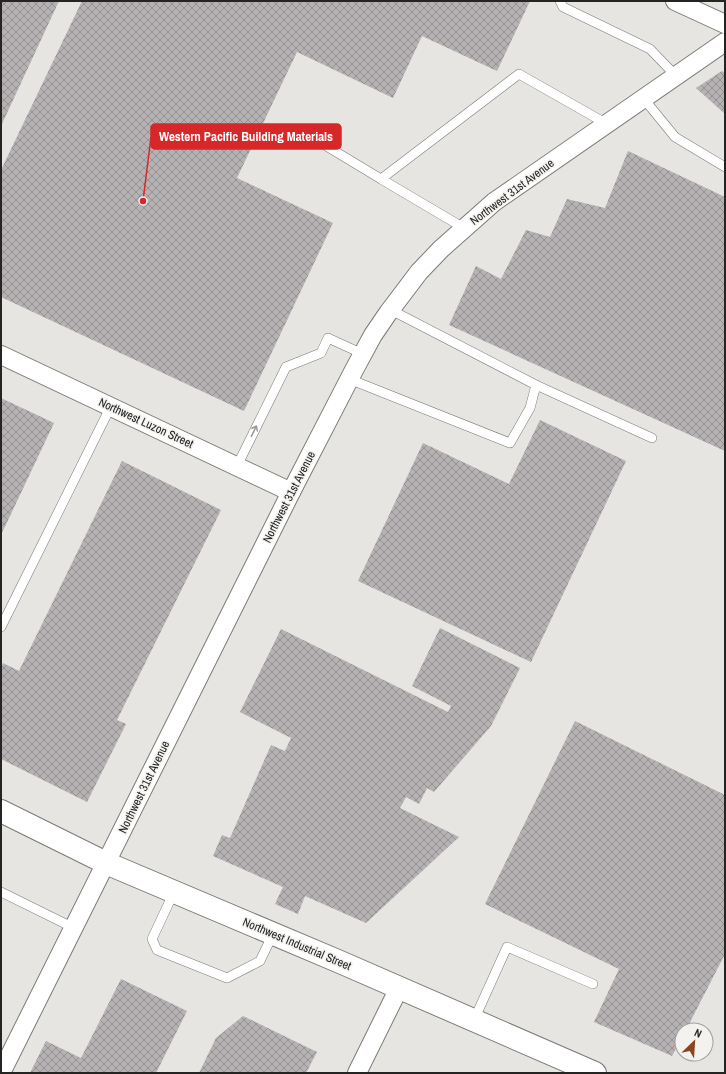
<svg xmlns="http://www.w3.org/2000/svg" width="726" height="1074" viewBox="0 0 726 1074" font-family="'Archivo Narrow',sans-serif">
<defs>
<pattern id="building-cross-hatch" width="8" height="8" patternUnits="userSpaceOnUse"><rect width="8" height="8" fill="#b6b2b4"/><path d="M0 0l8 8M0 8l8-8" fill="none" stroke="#949192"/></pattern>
</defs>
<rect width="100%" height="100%" fill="#e6e5e1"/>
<g fill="url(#building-cross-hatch)">
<polygon points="1,1 59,1 1,126"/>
<polygon points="82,1 530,1 497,71 422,36 393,98 297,52 237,178 333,223 244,411 1,297 1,170"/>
<polygon points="722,71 725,73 725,114 696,88"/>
<polygon points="628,151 725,197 725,451 449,325 476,266 501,279 526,230 550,237 567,199 605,208"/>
<polygon points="1,398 54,423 1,535"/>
<polygon points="540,420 626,461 531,662 358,581 423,443 509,484"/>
<polygon points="122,461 221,510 117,720 126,724 87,802 1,759 1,668 3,663 19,671"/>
<polygon points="440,628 520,668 491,726 434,792 427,788 419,804 406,797 400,808 459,837 366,923 305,896 298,914 275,904 283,887 213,856 222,835 230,838 271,745 285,751 291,738 240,712 281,629 448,712 451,706 412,686"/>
<polygon points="575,721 725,795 725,954 686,1030 682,1030 682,1037 672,1056 594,1022 619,969 485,904"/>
<polygon points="121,979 187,1011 156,1073 30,1073 46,1041 81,1058"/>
<polygon points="243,1016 317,1052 306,1073 199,1073 216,1038"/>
</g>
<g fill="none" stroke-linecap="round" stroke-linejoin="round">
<g stroke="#7b7b77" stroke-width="10">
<g id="service">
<polyline points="560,1 563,7 650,49 676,76"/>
<polyline points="644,99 675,137 725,167"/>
<polyline points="313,138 381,179 519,74 607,124"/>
<polyline points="381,179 464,228"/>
<polyline points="349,379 510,443 530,408 536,385 391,310"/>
<polyline points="536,385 652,438"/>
<polyline points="237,466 286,367 321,353 328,338 363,354"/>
<polyline points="1,627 111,406"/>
<polyline points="1,892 74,928"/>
<polyline points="174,892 152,939 157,950 227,978 260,961 273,934"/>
<polyline points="474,1020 507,947 593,984"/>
</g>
</g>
<g stroke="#7b7b77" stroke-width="20">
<g id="minor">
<polyline points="675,1 725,24"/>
<polyline points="1,355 291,492"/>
<polyline points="1,1073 291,492 354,370 373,335 388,313 419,272 441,249 494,202 725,42"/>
<polyline points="357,1073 399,988"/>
</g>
</g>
<g stroke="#7b7b77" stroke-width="24">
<polyline id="tertiary" points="1,811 106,863 340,962 595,1073"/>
</g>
<use href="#service" stroke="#fff" stroke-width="9"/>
<use href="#minor" stroke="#fff" stroke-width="18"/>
<use href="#tertiary" stroke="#fff" stroke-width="22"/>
</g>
<defs><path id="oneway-shaft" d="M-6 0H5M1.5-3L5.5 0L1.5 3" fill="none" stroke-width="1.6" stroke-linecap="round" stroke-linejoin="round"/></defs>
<use stroke="#9c9c9c" href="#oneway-shaft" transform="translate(254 431) rotate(-64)"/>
<g text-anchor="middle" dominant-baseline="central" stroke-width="3" stroke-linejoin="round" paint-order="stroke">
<g font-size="12" fill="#242423" stroke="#f3f2ee">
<text transform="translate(512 192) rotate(-37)">Northwest 31st Avenue</text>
<text transform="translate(146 423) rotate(25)">Northwest Luzon Street</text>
<text transform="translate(289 497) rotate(-63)">Northwest 31st Avenue</text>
<text transform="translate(144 787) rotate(-64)">Northwest 31st Avenue</text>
<text transform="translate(297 944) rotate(23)">Northwest Industrial Street</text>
</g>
</g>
<path fill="none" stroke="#d62828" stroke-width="1.5" d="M143 201L151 137"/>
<circle fill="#d62828" stroke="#f3f2ee" stroke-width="1.5" cx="143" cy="201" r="4"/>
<rect fill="#d62828" stroke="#d62828" stroke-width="1.5" x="151" y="124" width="190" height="25" rx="4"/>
<g font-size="13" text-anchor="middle" font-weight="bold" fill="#fff">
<text x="246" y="141">Western Pacific Building Materials</text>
</g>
<rect width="726" height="1074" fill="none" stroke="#242423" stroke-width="4"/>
<g transform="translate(694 1042) rotate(25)"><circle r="19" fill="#f3f2ee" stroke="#a0a09d"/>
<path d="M0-3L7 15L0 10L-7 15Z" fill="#8b4421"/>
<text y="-6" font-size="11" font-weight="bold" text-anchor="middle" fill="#242423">N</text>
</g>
</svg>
